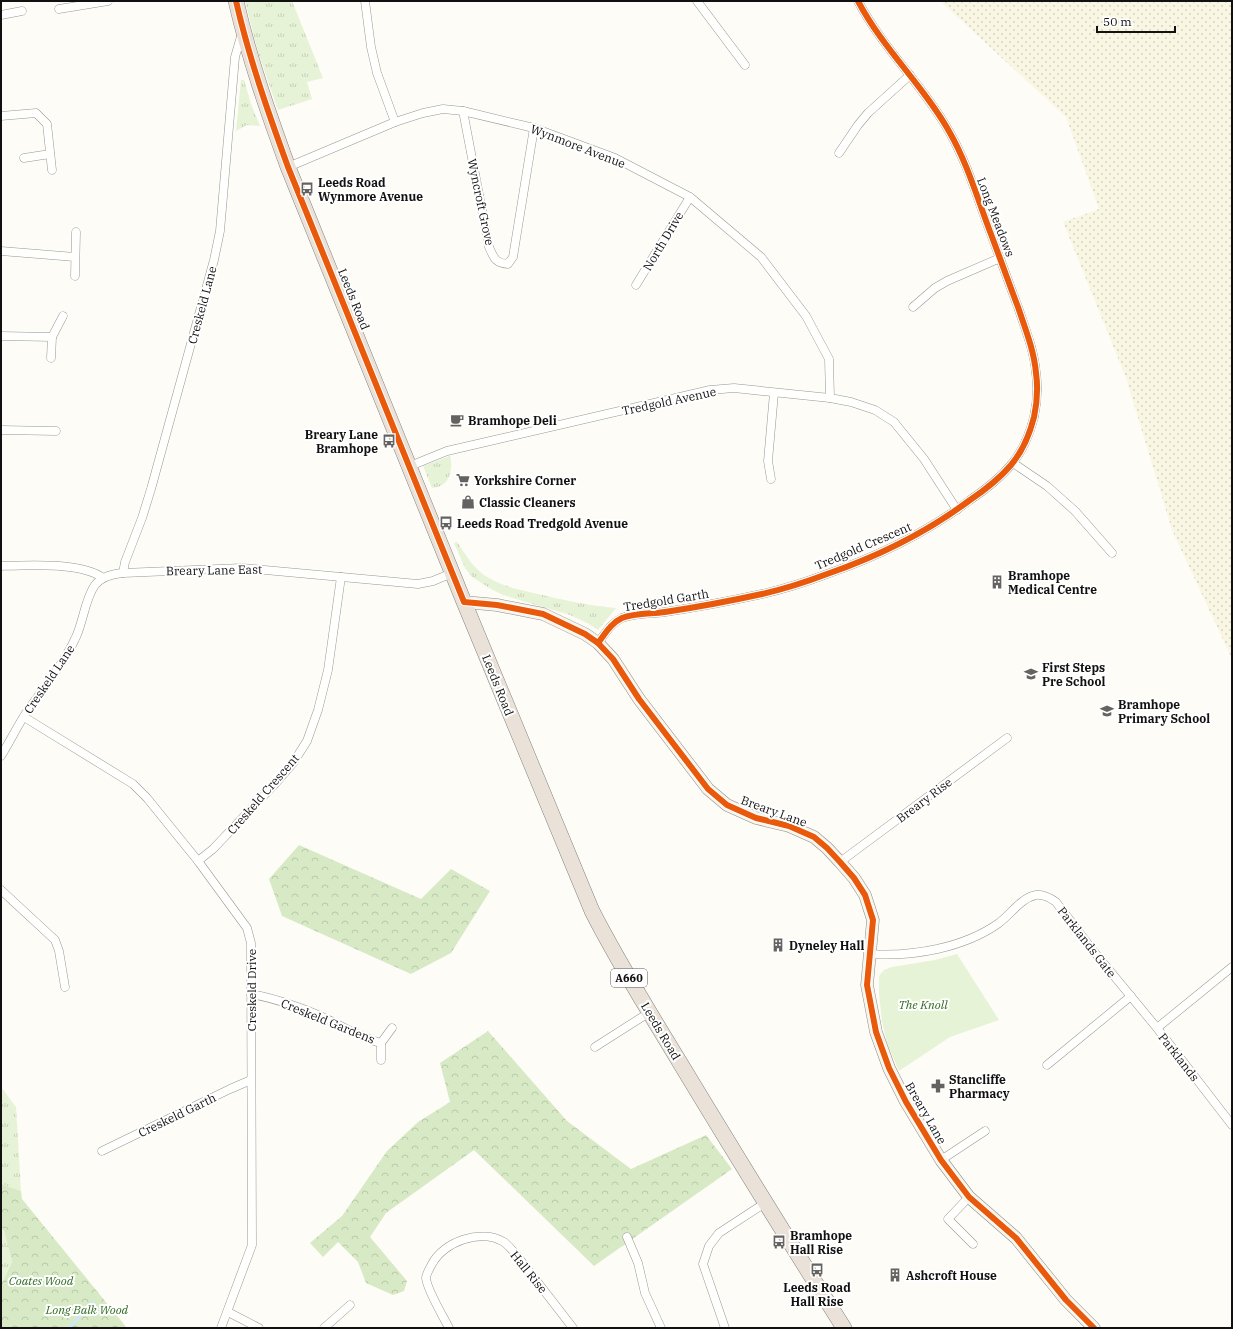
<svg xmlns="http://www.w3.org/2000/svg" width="1233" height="1329" viewBox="0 0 1233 1329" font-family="'IBM Plex Serif',serif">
<defs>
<pattern id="farmland-dots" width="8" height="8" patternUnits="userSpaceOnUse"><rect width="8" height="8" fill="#f9f7e4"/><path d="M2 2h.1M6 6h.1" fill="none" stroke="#d4d3c3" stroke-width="1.8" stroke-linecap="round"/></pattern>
<pattern id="grass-tufts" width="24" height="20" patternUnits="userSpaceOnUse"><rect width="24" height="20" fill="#e7f3d7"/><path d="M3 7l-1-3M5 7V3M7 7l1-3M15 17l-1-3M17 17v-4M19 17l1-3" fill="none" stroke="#c5cfb8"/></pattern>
<pattern id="forest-crowns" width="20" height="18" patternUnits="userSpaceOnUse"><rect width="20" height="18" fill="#d8eac5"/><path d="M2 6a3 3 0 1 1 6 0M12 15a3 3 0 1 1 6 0" fill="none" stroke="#b8c8a8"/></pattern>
</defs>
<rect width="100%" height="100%" fill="#fdfcf7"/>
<polygon fill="url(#farmland-dots)" points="940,1 1232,1 1232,659 1172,530 1126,378 1063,222 1099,209 1066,117"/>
<g fill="url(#grass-tufts)">
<polygon points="245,1 292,1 323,78 307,82 312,99 278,110 258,52"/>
<polygon points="241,80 244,80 251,104 260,126 247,125 236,131"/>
<path d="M450,456C453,465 451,480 442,485C439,487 435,487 432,488L423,466Z"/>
<path d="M457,542C466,555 474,570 489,578C504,587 521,590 538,594C564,600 589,606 616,608L598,630L587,623L570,615L503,595L491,589L472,577L465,568L454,543Z"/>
<polygon points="1,1087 16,1107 21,1191 1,1184"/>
<polygon points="1,1226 4,1231 12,1262 1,1285"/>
</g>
<g fill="url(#forest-crowns)">
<polygon points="299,845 421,899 451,869 490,891 451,953 411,974 282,916 269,879"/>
<polygon points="488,1031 567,1121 631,1169 706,1135 732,1169 594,1266 474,1150 386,1213 370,1237 407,1281 404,1291 393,1295 366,1283 358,1262 338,1242 323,1257 310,1243 342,1216 387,1151 418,1122 450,1102 440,1063"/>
<polygon points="1,1184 21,1191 22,1199 127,1328 1,1328 1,1285 12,1262 4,1231 1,1226"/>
</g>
<polygon fill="#e7f3d7" points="957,954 999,1020 950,1037 899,1071 888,1046 882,1022 879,993 879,976 884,970 892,967 935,960"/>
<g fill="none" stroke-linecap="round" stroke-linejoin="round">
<polyline stroke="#cde8f7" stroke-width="3" points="69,1328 93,1302"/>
<g stroke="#979795" stroke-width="9">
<g id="street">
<polyline points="365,1 371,47 377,73 395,122"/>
<polyline points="697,1 745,65"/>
<polyline points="59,9 108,1"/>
<polyline points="1,15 22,11"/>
<path d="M463,111L489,247C494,258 495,263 508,264L513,257L534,128"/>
<polyline points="1,116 36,113 47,124 52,170"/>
<polyline points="839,153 858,125 868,113 910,75"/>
<polyline points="24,158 50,154"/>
<polyline points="288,167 395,122 423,113 443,109 463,111 534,128 615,158 690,197 761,257 806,316 829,359 830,398"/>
<polyline points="1,251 75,257"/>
<polyline points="75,276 76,232"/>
<polyline points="636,285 690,197"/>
<polyline points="913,307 935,288 947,281 1000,258"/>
<polyline points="1,336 52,337 51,358"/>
<polyline points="52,337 63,316"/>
<polyline points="1,430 56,431"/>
<polyline points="1013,463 1047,486 1075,511 1112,553"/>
<polyline points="410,466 447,451 710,390 734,388 830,398 851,402 875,410 894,422 924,459 957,510"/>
<polyline points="771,479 768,461 774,393"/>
<path d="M1,566C27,565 82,562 103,578"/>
<polyline points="123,573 125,562 142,518 151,489 214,260 220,231 235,57 242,33"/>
<path d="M598,643C605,634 611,623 622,618C635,613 651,614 665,612C698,607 730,601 762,594C784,589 806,582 827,574C879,556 926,533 970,500C985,490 999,479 1011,465C1022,452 1030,433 1034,417C1037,403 1038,387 1036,373C1034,350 1025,328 1018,307C1008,281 999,255 989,229C977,197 967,163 950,133C924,86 883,49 858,1"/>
<polyline points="24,717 133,784 147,798 198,861 247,928 251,943 252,1245 221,1328"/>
<path d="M1,756C9,743 16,729 24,716C41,691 62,667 75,639C83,624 85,598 95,585C102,576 113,574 123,573L242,568L418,584L433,581L452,573"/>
<polyline points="198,861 213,849 274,785 293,763 307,741 318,710 328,670 341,577"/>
<polyline points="840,862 1007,738"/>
<polyline points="1,890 55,940 59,951 65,987"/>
<path d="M870,954C912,957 964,948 999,923C1011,914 1021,898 1036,895C1043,894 1050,898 1056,902L1091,948L1157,1028L1232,1125"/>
<path d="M251,994C274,998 306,1009 327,1019C345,1028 362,1038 381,1043"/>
<polyline points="1157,1028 1232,967"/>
<polyline points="595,1047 650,1012"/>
<polyline points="381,1060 381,1043 392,1028"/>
<polyline points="1047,1065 1131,996"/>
<polyline points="102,1151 230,1089 251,1080"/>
<polyline points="941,1160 985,1131"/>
<polyline points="969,1197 948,1219 973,1244"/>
<polyline points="627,1237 638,1263 645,1293 661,1328"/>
<polyline points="228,1312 259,1328"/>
<polyline points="324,1328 350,1305"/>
<path d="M449,1328C443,1316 427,1290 426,1278C426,1274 430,1268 432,1264C443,1242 481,1228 504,1242C508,1245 511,1249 515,1253L573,1328"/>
<polyline points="725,1328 703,1264 709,1246 719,1233 765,1203"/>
</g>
</g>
<g stroke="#8e8d8b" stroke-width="13">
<polyline id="secondary" points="464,602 497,605 543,614 585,634 598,643 613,659 639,699 708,789 727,805 756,818 789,826 814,837 827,848 840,862 854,878 865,895 873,920 867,985 876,1032 889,1068 906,1102 941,1160 969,1197 1016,1238 1066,1300 1094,1328"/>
</g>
<g stroke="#858482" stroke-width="16">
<path id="highway" d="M236,1C249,58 268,112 288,167L464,602L592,911C620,966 653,1018 685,1071C737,1157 790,1243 844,1328"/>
</g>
<use href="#street" stroke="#fffffe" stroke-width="8"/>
<use href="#secondary" stroke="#f6f4eb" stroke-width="12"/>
<use href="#highway" stroke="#eae1d8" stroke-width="15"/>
<g stroke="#fff" stroke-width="8">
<g id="cycleway">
<path d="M236,1C249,58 268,112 288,167L464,602L497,605L543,614L585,634L598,643L613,659L639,699L708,789L727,805L756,818L789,826L814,837L827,848L840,862L854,878L865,895L873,920L867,985L876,1032L889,1068L906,1102L941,1160L969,1197L1016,1238L1066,1300L1094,1328"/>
<path d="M598,643C605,634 611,623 622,618C635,613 651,614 665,612C698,607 730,601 762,594C784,589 806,582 827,574C879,556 926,533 970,500C985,490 999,479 1011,465C1022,452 1030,433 1034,417C1037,403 1038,387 1036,373C1034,350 1025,328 1018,307C1008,281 999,255 989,229C977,197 967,163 950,133C924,86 883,49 858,1"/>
</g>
</g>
<use href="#cycleway" stroke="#e8590c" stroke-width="6"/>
</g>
<defs>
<g id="bus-bare" transform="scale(1.08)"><path d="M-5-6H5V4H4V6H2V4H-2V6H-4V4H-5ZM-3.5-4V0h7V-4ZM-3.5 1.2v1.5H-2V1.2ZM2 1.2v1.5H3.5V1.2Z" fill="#646362" stroke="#fff" stroke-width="2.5" paint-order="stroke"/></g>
<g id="cafe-bare" transform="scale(1.08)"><path d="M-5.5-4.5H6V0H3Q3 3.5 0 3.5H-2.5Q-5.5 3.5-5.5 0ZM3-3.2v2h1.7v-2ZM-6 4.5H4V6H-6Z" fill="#646362" stroke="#fff" stroke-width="2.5" paint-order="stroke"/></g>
<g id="supermarket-bare" transform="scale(1.08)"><path d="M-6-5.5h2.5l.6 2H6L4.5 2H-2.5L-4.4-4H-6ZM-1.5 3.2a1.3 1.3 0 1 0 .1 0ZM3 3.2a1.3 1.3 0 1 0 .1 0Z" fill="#646362" stroke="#fff" stroke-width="2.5" paint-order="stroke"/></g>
<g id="shop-bare" transform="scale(1.08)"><path d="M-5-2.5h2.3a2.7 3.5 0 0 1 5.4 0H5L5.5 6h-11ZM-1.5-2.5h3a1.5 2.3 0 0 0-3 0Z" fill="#646362" stroke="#fff" stroke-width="2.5" paint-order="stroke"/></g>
<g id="building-bare" transform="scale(1.08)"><path d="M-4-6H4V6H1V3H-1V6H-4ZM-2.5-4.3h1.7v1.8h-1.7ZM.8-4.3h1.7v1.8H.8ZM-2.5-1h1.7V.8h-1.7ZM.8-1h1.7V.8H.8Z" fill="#646362" stroke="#fff" stroke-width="2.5" paint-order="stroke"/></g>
<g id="school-bare" transform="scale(1.08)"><path d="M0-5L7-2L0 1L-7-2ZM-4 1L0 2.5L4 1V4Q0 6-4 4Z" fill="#646362" stroke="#fff" stroke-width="2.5" paint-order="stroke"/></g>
<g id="pharmacy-bare" transform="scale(1.08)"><path d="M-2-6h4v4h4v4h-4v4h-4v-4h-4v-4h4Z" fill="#646362" stroke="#fff" stroke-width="2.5" paint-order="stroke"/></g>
</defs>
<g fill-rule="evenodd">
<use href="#bus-bare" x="307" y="189"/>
<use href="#cafe-bare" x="457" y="420"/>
<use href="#bus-bare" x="389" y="441"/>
<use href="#supermarket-bare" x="463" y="480"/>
<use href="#shop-bare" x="468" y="502"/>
<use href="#bus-bare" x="446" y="523"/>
<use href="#building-bare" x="997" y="582"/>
<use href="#school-bare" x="1031" y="674"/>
<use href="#school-bare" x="1107" y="711"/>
<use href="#building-bare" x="778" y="945"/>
<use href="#pharmacy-bare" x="938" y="1086"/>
<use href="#bus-bare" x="779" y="1242"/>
<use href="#bus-bare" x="817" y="1270"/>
<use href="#building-bare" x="895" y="1275"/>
</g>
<g text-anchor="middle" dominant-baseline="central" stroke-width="4" stroke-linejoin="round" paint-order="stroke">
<rect fill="#fff" stroke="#585858" stroke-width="1" x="611" y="969" width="36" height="18" rx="3"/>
<g font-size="11" font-weight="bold" fill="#111">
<text x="629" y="978">A660</text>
</g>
<g font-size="12" fill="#111" stroke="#fff">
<text transform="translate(578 146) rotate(21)">Wynmore Avenue</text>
<text transform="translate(481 202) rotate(78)">Wyncroft Grove</text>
<text transform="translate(996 217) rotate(69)">Long Meadows</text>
<text transform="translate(663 241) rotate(-59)">North Drive</text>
<text transform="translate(354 299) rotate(68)">Leeds Road</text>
<text transform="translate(202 305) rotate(-75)">Creskeld Lane</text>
<text transform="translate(669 401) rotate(-12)">Tredgold Avenue</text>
<text transform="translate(863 546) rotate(-23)">Tredgold Crescent</text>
<text transform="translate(214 570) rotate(-1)">Breary Lane East</text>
<text transform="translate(666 600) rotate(-9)">Tredgold Garth</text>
<text transform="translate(49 679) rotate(-56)">Creskeld Lane</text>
<text transform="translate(498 685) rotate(68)">Leeds Road</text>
<text transform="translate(263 794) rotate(-49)">Creskeld Crescent</text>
<text transform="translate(924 800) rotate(-37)">Breary Rise</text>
<text transform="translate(774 811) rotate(20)">Breary Lane</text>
<text transform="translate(1087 942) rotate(52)">Parklands Gate</text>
<text transform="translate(251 990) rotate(-90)">Creskeld Drive</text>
<text transform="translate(328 1021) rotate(22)">Creskeld Gardens</text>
<text transform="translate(661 1031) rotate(59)">Leeds Road</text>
<text transform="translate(1179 1057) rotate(52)">Parklands</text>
<text transform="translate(926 1113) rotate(60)">Breary Lane</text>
<text transform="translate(177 1115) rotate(-26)">Creskeld Garth</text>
<text transform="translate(529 1272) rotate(51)">Hall Rise</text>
</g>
<g font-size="12" font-weight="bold" fill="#111" stroke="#fff" text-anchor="start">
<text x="318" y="182">Leeds Road<tspan x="318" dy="14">Wynmore Avenue</tspan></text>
<text x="468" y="420">Bramhope Deli</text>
<text x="378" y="434" text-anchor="end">Breary Lane<tspan x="378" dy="14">Bramhope</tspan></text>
<text x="474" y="480">Yorkshire Corner</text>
<text x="479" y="502">Classic Cleaners</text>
<text x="457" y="523">Leeds Road Tredgold Avenue</text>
<text x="1008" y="575">Bramhope<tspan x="1008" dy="14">Medical Centre</tspan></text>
<text x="1042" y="667">First Steps<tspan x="1042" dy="14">Pre School</tspan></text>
<text x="1118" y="704">Bramhope<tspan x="1118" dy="14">Primary School</tspan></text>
<text x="789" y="945">Dyneley Hall</text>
<text x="949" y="1079">Stancliffe<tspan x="949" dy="14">Pharmacy</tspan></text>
<text x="790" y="1235">Bramhope<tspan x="790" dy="14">Hall Rise</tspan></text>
<text x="906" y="1275">Ashcroft House</text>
<text x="817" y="1287" text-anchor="middle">Leeds Road<tspan x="817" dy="14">Hall Rise</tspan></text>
</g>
<g font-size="12" font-style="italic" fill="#2f6b1f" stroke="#fff">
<text x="923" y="1004">The Knoll</text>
<text x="41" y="1280">Coates Wood</text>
<text x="87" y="1309">Long Balk Wood</text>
</g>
</g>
<rect width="1233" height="1329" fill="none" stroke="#111111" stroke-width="4"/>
<path d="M1097 26v6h78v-6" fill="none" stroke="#111111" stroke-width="2"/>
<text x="1103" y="26" font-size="12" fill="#111111" stroke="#ffffff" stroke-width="3" paint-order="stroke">50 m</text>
</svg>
